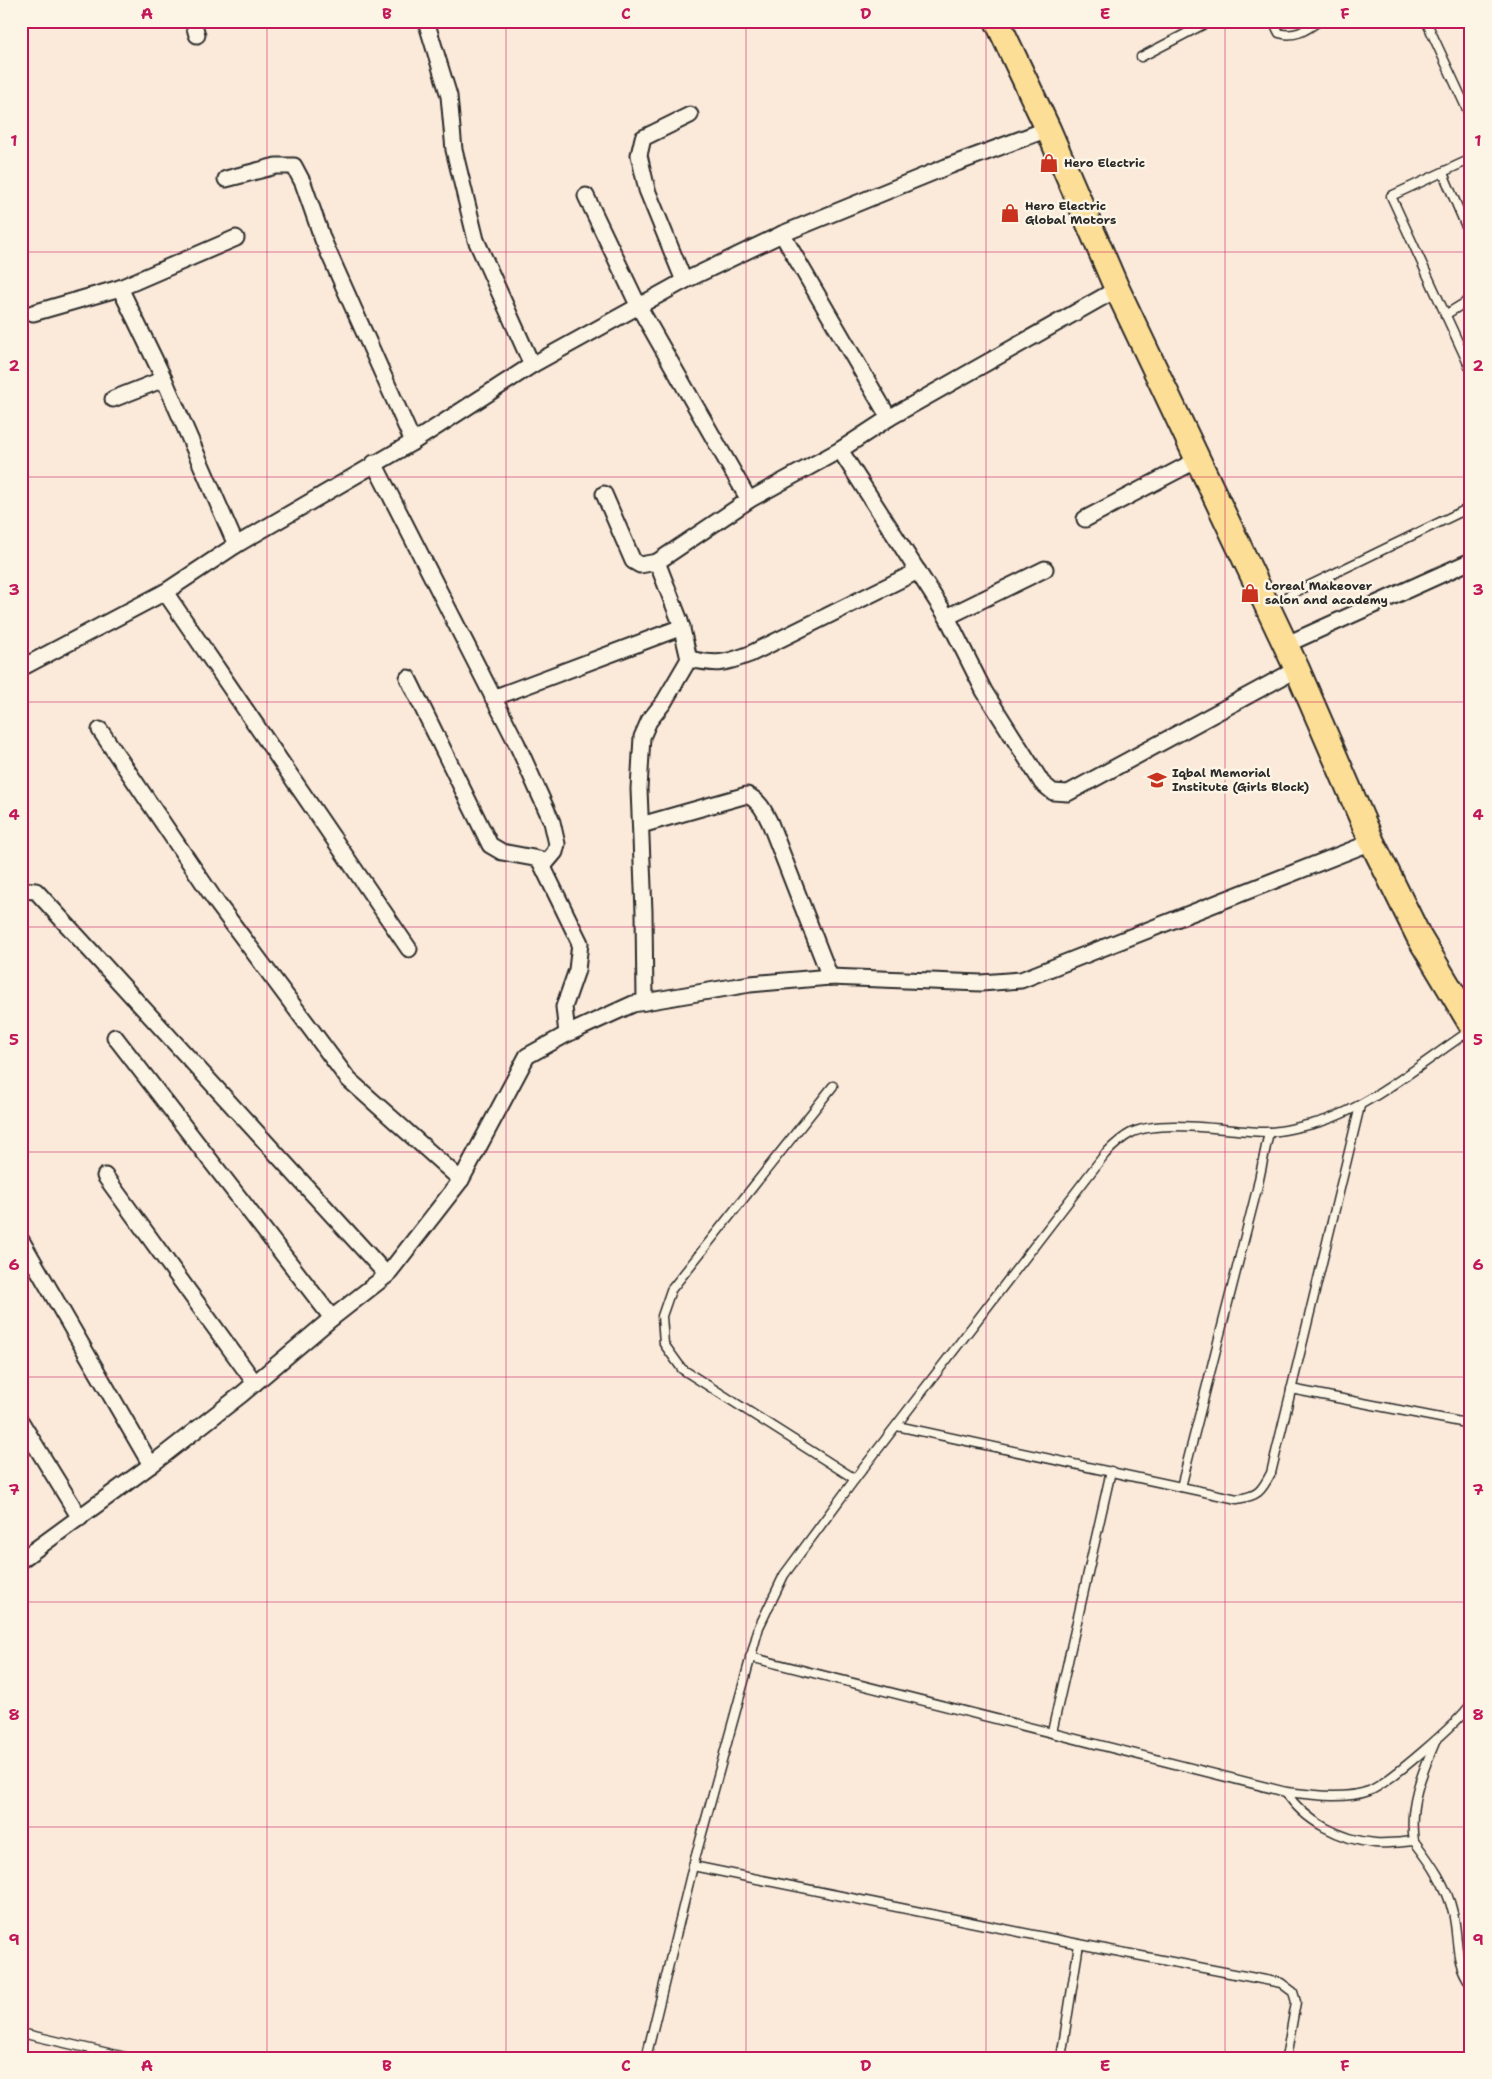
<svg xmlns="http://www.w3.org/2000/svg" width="1492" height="2079" viewBox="0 0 1492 2079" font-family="'Shantell Sans',sans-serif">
<rect width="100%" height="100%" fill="#fbe9da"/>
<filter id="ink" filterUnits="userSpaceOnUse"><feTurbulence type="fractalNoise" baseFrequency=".02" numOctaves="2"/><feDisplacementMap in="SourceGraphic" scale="10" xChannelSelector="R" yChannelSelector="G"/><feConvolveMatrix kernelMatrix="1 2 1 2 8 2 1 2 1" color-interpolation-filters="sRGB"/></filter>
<g filter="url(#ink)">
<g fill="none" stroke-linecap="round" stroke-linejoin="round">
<g stroke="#2b2b2b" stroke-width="11">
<g id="service">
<path d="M1273,21L1279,33C1295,38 1306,30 1319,21"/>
<polyline points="1426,21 1471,118"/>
<polyline points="1141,57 1210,21"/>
<polyline points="1471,159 1391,196 1471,370"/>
<polyline points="1443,173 1471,238"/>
<polyline points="1445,315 1471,299"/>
<polyline points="1269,605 1471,507"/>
<polyline points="833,1086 671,1290 662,1316 664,1344 682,1369 855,1479"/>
<polyline points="1291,1389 1471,1424"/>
<path d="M897,1426L1237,1499C1258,1496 1261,1492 1271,1473L1360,1106"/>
<polyline points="1181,1487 1257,1189 1269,1132"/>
<path d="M750,1657L1286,1792C1312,1795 1344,1800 1369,1791C1389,1783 1459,1722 1471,1704"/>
<polyline points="1052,1732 1111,1471"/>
<path d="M1286,1792C1304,1821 1341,1840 1375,1843C1388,1844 1402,1842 1414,1841C1431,1863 1447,1886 1453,1913C1459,1937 1454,1963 1471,1984"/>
<path d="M1414,1841C1408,1805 1422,1773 1436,1740"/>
<polyline points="1079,1944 1281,1983 1293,1992 1296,2002 1286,2058"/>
<polyline points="21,2033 130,2058"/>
<polyline points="646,2058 693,1866"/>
<path d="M1061,2058L1079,1944L693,1866L759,1627L784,1575L855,1479L1105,1154C1113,1146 1121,1138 1131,1133C1162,1118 1231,1132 1267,1132C1281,1132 1298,1127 1312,1124C1365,1112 1424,1061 1471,1030"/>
</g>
</g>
<g stroke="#2b2b2b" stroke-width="19">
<g id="minor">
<polyline points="193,21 197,35"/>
<polyline points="426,21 449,96 454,150 476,240 532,365"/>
<polyline points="226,179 276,166 294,166 303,183 323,240 413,442"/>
<polyline points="586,196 639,307 749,500"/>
<polyline points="782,234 889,418"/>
<polyline points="684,281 647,190 639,155 643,138 690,115"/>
<polyline points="120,288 236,238"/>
<polyline points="33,313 120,288 164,379 236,545"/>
<polyline points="113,399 164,379"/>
<polyline points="840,450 947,617 984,691 1042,783 1053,792 1068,793 1297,669"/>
<polyline points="374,463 517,744 552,822 557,844 555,852 544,865"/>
<polyline points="604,494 633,561 640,565 657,562 749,500 840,450 889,418 1117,289"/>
<polyline points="1085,519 1197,460"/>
<polyline points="165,592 409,949"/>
<polyline points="947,617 1045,569"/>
<polyline points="1285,645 1471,561"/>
<path d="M689,659C717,665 724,664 750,654L918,571"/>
<polyline points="21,668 165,592 236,545 413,442 532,365 684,281 782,234 946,167 1048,129"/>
<polyline points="408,678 490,845 502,852 539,859 580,943 577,970 564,1007 567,1034"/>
<polyline points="493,698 682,627"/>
<polyline points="100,730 217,903 348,1079 461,1180"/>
<path d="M641,825L747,795C760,801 764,811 770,823L830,977"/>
<polyline points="21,890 36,891 387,1275"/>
<polyline points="645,1002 644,912 639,789 642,737 649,721 664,702 689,659 680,621 657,562"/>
<polyline points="115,1037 332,1318"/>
<polyline points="105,1176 255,1383"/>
<polyline points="21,1240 151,1465"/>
<polyline points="21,1422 80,1518"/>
<polyline points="21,1560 151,1465 242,1394 332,1318 387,1275 461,1180 527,1056 567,1034 633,1004 750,984 830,977 981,983 1021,980 1372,842"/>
</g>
</g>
<g stroke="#2b2b2b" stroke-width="28">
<polyline id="primary" points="997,21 1048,129 1117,289 1297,669 1372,842 1419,937 1471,1024"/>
</g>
<use href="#service" stroke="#fcf5e5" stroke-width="8"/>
<use href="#minor" stroke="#fcf5e5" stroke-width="15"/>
<use href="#primary" stroke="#fdde96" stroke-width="24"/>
</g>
</g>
<path fill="none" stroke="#c2185b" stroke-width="1" stroke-opacity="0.55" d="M267,21V2058M506,21V2058M746,21V2058M986,21V2058M1225,21V2058M21,252H1471M21,477H1471M21,702H1471M21,927H1471M21,1152H1471M21,1377H1471M21,1602H1471M21,1827H1471"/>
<defs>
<g id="shop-bare" transform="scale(1.5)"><path d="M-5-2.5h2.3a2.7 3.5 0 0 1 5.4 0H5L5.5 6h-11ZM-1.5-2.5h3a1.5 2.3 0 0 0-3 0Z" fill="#c8321e" stroke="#fcf5e5" stroke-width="2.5" paint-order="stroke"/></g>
<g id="school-bare" transform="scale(1.5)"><path d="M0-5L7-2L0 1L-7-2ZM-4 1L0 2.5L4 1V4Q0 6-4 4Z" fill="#c8321e" stroke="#fcf5e5" stroke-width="2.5" paint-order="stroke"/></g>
</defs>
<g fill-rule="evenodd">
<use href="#shop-bare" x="1049" y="163"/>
<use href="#shop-bare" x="1010" y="213"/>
<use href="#shop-bare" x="1250" y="593"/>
<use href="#school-bare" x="1157" y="780"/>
</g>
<g text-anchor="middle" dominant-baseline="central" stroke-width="5" stroke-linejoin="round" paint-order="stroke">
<g font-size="12" font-weight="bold" fill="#2b2b2b" stroke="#fcf5e5" text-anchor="start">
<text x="1064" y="163">Hero Electric</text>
<text x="1025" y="206">Hero Electric<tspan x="1025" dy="14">Global Motors</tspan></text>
<text x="1265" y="586">Loreal Makeover<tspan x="1265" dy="14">salon and academy</tspan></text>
<text x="1172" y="773">Iqbal Memorial<tspan x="1172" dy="14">Institute (Girls Block)</tspan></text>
</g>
</g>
<rect width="1492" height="2079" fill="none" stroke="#fcf5e5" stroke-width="55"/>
<rect x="28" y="28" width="1436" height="2024" fill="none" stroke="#c2185b" stroke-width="2"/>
<g font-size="16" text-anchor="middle" font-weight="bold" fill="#c2185b">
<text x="147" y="19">A</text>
<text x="387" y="19">B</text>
<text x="626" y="19">C</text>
<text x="866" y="19">D</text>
<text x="1105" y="19">E</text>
<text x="1345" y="19">F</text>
<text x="14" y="146">1</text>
<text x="1478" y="146">1</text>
<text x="14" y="371">2</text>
<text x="1478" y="371">2</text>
<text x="14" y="595">3</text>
<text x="1478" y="595">3</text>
<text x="14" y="820">4</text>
<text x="1478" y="820">4</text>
<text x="14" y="1045">5</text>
<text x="1478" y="1045">5</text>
<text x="14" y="1270">6</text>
<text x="1478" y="1270">6</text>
<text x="14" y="1495">7</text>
<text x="1478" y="1495">7</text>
<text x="14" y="1720">8</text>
<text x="1478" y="1720">8</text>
<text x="14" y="1945">9</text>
<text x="1478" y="1945">9</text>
<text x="147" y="2071">A</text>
<text x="387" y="2071">B</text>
<text x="626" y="2071">C</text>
<text x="866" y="2071">D</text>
<text x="1105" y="2071">E</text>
<text x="1345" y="2071">F</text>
</g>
</svg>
